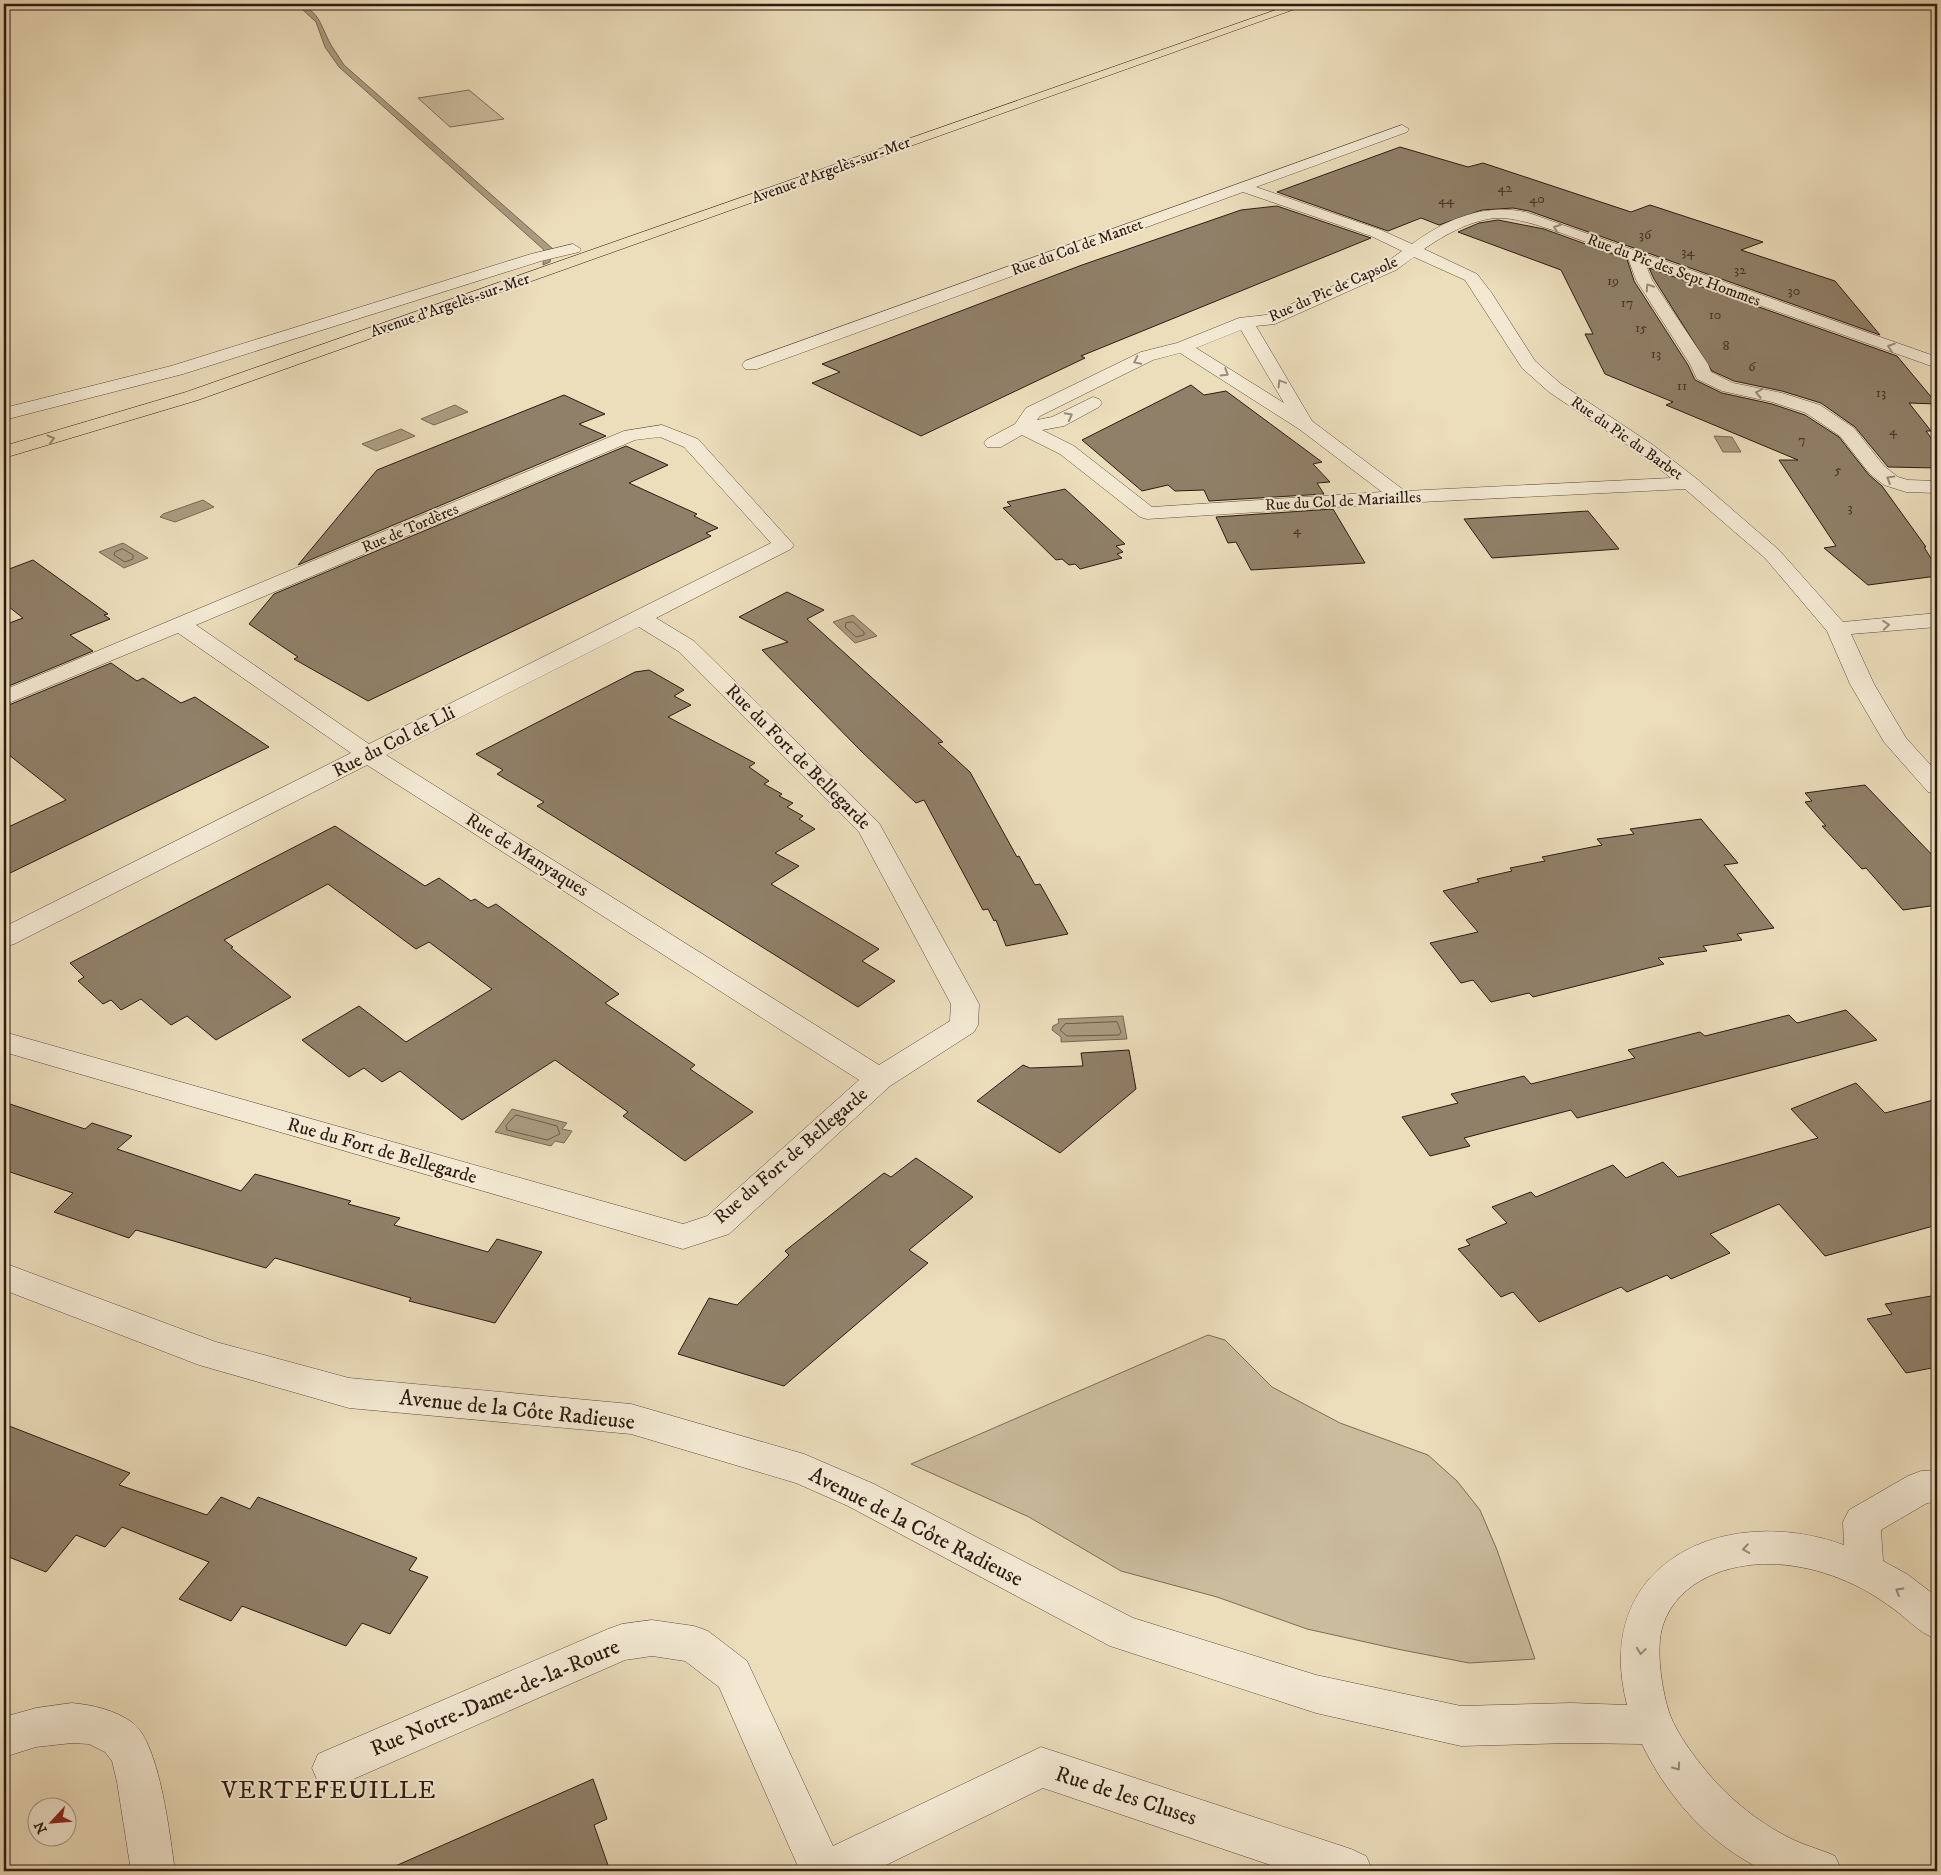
<svg xmlns="http://www.w3.org/2000/svg" width="1941" height="1875" viewBox="0 0 1941 1875" font-family="'IM FELL DW Pica',serif">
<rect width="100%" height="100%" fill="#ecddbb"/>
<filter id="stains"><feTurbulence type="fractalNoise" baseFrequency=".004" numOctaves="4"/><feColorMatrix values="0 0 0 0 .2 0 0 0 0 .09 0 0 0 0 .02 0 0 0 .5 -.17"/></filter>
<radialGradient id="worn" r=".72"><stop offset=".6" stop-color="#630" stop-opacity="0"/><stop offset="1" stop-color="#630" stop-opacity=".3"/></radialGradient>
<g fill="#cbbc9e" stroke="#7c6c58">
<polygon points="469,90 504,119 450,127 418,98"/>
<polygon points="1208,1335 1225,1340 1272,1387 1340,1423 1428,1455 1457,1481 1480,1510 1497,1550 1535,1659 1469,1663 1397,1649 1307,1629 1217,1597 1121,1571 1029,1517 911,1464"/>
</g>
<g fill="#ab9b81" stroke="#786854">
<path d="M284,4C319,4 318,21 331,45C335,52 340,58 344,65L553,249L550,262L543,265L544,250L339,67L325,47L316,22L303,10Z"/>
<polygon points="455,405 468,412 434,425 421,419"/>
<polygon points="401,429 415,436 376,451 362,444"/>
<polygon points="1714,436 1732,437 1741,452 1723,452"/>
<polygon points="203,500 214,507 175,522 160,517 163,514"/>
<polygon points="123,543 148,558 124,568 99,552"/>
<polygon points="853,615 877,636 855,643 833,622"/>
<polygon points="1123,1016 1127,1039 1061,1042 1061,1037 1052,1030 1053,1026 1059,1023 1058,1019"/>
<polygon points="512,1109 567,1123 562,1129 572,1131 564,1143 555,1141 551,1146 495,1132"/>
</g>
<g fill="none" stroke-linecap="round" stroke-linejoin="round">
<g stroke="#6c5b49" stroke-width="1">
<polygon points="123,549 133,555 133,559 125,562 114,555 115,552"/>
<polygon points="853,622 864,632 864,635 856,637 845,627 846,623"/>
<polygon points="1117,1022 1121,1032 1119,1035 1067,1036 1060,1030 1065,1024"/>
<polygon points="516,1115 557,1126 560,1134 547,1140 507,1130 506,1126"/>
</g>
</g>
<g fill="#908069" stroke="#2c1b11">
<polygon points="1400,147 1468,167 1483,163 1631,212 1650,205 1763,242 1741,250 1835,281 1880,335 1529,211 1513,208 1482,210 1439,225 1421,218 1388,231 1277,192"/>
<polygon points="1277,206 1371,238 1081,356 1085,358 921,436 812,383 840,372 822,364 979,304 1082,265 1241,210"/>
<polygon points="1498,220 1544,229 1627,259 1634,281 1688,365 1695,380 1722,393 1772,404 1805,415 1839,437 1869,475 1882,486 1926,547 1924,547 1937,568 1937,576 1868,585 1824,548 1836,546 1779,460 1798,460 1666,405 1673,402 1605,374 1585,334 1593,334 1561,270 1458,232 1479,223"/>
<polygon points="1649,268 1897,356 1937,404 1909,403 1931,431 1926,431 1937,446 1937,468 1888,467 1855,427 1821,403 1782,391 1734,381 1712,371 1654,279"/>
<polygon points="1191,385 1204,395 1226,391 1322,462 1313,464 1330,482 1317,483 1324,494 1209,501 1204,490 1175,491 1168,485 1142,491 1082,440"/>
<polygon points="564,395 605,414 579,424 606,436 298,565 377,470"/>
<polygon points="626,446 668,465 629,483 697,514 694,516 718,528 706,533 711,536 368,701 294,659 298,657 249,624 274,594"/>
<polygon points="1065,489 1125,544 1116,546 1123,552 1117,554 1122,558 1080,569 1075,564 1069,565 1062,559 1056,560 1003,508 1011,506 1007,502"/>
<polygon points="1333,509 1365,563 1251,570 1236,542 1228,543 1216,517"/>
<polygon points="1588,511 1619,549 1492,558 1464,519"/>
<polygon points="33,560 108,614 104,615 110,619 70,635 93,651 4,688 4,625 23,618 4,603 4,571"/>
<polygon points="787,592 824,610 807,619 943,742 938,743 970,772 1017,857 1019,856 1035,885 1040,884 1068,934 1006,946 996,920 994,921 988,909 983,910 924,800 916,803 861,751 762,650 788,642 739,617"/>
<polygon points="111,663 137,681 143,678 181,703 195,697 269,747 4,876 4,829 66,800 4,751 4,707"/>
<polygon points="649,670 684,690 674,696 691,705 668,717 755,763 749,767 769,781 764,784 782,794 779,796 793,803 787,807 803,816 799,819 815,829 775,853 799,866 771,884 879,949 862,961 895,981 858,1007 537,806 544,802 497,774 503,770 476,754 635,672"/>
<polygon points="1865,785 1937,860 1937,905 1903,910 1866,868 1862,869 1822,826 1826,826 1805,802 1812,801 1805,793"/>
<polygon points="1701,819 1738,863 1724,865 1774,928 1737,934 1742,940 1703,946 1707,951 1658,958 1664,964 1533,997 1529,993 1491,1002 1473,980 1461,983 1430,943 1478,932 1443,891 1479,882 1477,879 1512,871 1510,868 1545,861 1542,857 1602,845 1597,839 1634,834 1630,829"/>
<polygon points="335,826 425,886 439,878 471,901 475,899 488,908 496,904 619,994 605,1003 695,1065 690,1069 753,1112 685,1161 623,1116 628,1112 555,1060 462,1120 400,1071 382,1082 364,1068 349,1077 302,1040 359,1006 406,1042 492,989 429,942 416,949 328,884 224,940 233,947 231,948 291,997 216,1040 187,1016 171,1025 141,999 121,1010 111,1000 103,1004 78,981 84,977 70,963"/>
<polygon points="1846,1010 1877,1040 1577,1118 1571,1110 1464,1138 1470,1146 1430,1156 1402,1117 1458,1103 1451,1094 1524,1076 1531,1084 1635,1058 1628,1050 1700,1032 1705,1036 1789,1015 1797,1023"/>
<polygon points="1129,1050 1136,1089 1060,1153 977,1101 1023,1065 1030,1068 1083,1066 1081,1053"/>
<polygon points="1856,1083 1885,1113 1937,1099 1937,1225 1825,1256 1779,1204 1710,1234 1730,1253 1671,1279 1667,1275 1627,1292 1621,1287 1539,1322 1513,1292 1501,1297 1458,1249 1470,1245 1466,1240 1507,1223 1492,1207 1531,1192 1536,1197 1613,1165 1626,1178 1663,1162 1678,1177 1818,1138 1791,1109"/>
<polygon points="4,1102 85,1129 92,1123 132,1136 117,1149 241,1191 255,1174 351,1201 348,1204 400,1218 394,1225 488,1252 497,1239 542,1252 495,1323 409,1301 411,1298 275,1258 266,1268 136,1230 129,1238 54,1212 73,1193 4,1170"/>
<polygon points="916,1158 973,1197 909,1250 928,1263 784,1386 678,1354 709,1298 737,1305 789,1255 785,1251 884,1173 891,1177"/>
<polygon points="1937,1295 1937,1367 1906,1373 1867,1319 1892,1314 1885,1304"/>
<polygon points="4,1424 130,1473 119,1485 207,1515 221,1497 250,1509 258,1497 417,1558 409,1570 428,1577 390,1634 362,1623 346,1646 242,1606 231,1621 179,1599 209,1562 122,1527 105,1547 76,1535 46,1572 4,1555"/>
<polygon points="593,1779 607,1819 594,1825 610,1871 384,1871"/>
</g>
<g fill="none" stroke-linecap="round" stroke-linejoin="round">
<g stroke="#5c4c3c" stroke-width="1">
<g id="minor">
<path d="M1402,125L1409,129L1407,132L1256,187L1381,230L1412,244C1446,219 1487,202 1529,213L1937,357V368L1646,265L1652,280L1708,364L1711,372L1733,383L1782,393L1820,405L1854,428L1884,466L1898,477L1908,480L1937,481V493L1906,492L1884,485L1870,474L1840,436L1806,413L1772,402L1722,391L1697,379L1690,364L1636,280L1628,258C1596,247 1529,217 1498,218C1473,219 1444,235 1424,249L1477,274L1491,292L1535,361L1561,384L1653,445L1697,479L1779,550L1843,622L1937,613V627L1851,634L1874,684L1906,738L1937,772V794L1928,792L1884,742L1850,684L1827,631L1765,558L1685,489L1401,503L1147,519L1140,517L1060,454L1022,435L1001,447H987L984,443L987,439L1015,424L1026,408L1141,352L1177,343L1239,318L1266,315L1384,264L1402,251L1371,236L1243,192L757,369H745L742,365L745,361ZM1414,257L1465,280L1522,368L1549,392L1639,453L1671,478L1405,491L1312,421L1256,326L1275,324L1396,270ZM1241,330L1284,403L1196,348ZM1180,353L1299,429L1382,492L1152,507L1074,446L1042,430L1064,426L1099,407L1102,403L1099,399L1093,397L1052,417L1037,420L1040,416L1153,360Z"/>
<polygon points="573,244 581,249 579,252 541,261 183,374 4,420 4,408 171,366 531,254"/>
<path d="M662,425L698,439L794,545L791,549L656,618L694,641L879,823L979,1004L978,1025L974,1032L890,1086L729,1234L683,1249L4,1052V1032L683,1224L707,1216L859,1080L367,765L14,944L4,947V927L351,753L178,633L4,705V690L624,431ZM660,437L684,447L771,543L369,744L196,625L635,440ZM639,627L678,651L859,832L951,1004L950,1021L879,1065L386,755Z"/>
<path d="M4,1263L216,1342L349,1378L631,1404L804,1454L874,1484L1133,1618L1316,1675L1461,1706L1571,1703L1627,1705C1590,1562 1726,1502 1844,1545L1843,1522L1849,1510L1908,1476L1921,1471L1937,1470V1502L1927,1503L1881,1530L1883,1561L1907,1574L1937,1597V1639C1918,1633 1905,1616 1888,1605C1855,1581 1813,1565 1771,1564C1729,1563 1678,1580 1663,1625C1655,1648 1662,1692 1670,1715C1678,1735 1693,1755 1707,1772C1730,1800 1763,1826 1796,1841C1809,1847 1823,1850 1835,1856L1842,1871C1828,1872 1776,1874 1765,1871C1760,1870 1754,1865 1748,1862C1701,1835 1665,1792 1642,1744L1571,1743L1461,1746L1316,1713L1110,1646L848,1506L796,1483L631,1434L349,1408L199,1365L4,1290Z"/>
<polygon points="652,1620 694,1626 708,1631 747,1661 833,1846 1041,1747 1351,1849 1366,1856 1373,1871 1288,1871 1043,1788 874,1871 800,1871 719,1687 685,1661 652,1656 625,1660 333,1788 318,1782 312,1768 318,1754 608,1629 622,1624"/>
<path d="M72,1703C93,1705 115,1710 133,1723C160,1744 170,1837 175,1871H131L117,1782L112,1761L105,1752L89,1744L72,1743L36,1747L4,1757V1717L36,1708Z"/>
</g>
</g>
<g stroke="#2c1b11" stroke-width="1">
<polygon id="major" points="1293,4 1309,4 198,400 4,458 4,446 186,392"/>
</g>
<use href="#minor" fill="#f3e9d3" fill-rule="evenodd"/>
<use href="#major" fill="#ecddbb" fill-rule="evenodd"/>
</g>
<defs><path id="oneway-chevron" d="M-2-3.5L2.5 0L-2 3.5" fill="none" stroke-width="1.6" stroke-linecap="round" stroke-linejoin="round" transform="scale(1.25)"/></defs>
<g stroke="#998c7c">
<use href="#oneway-chevron" transform="translate(1557 228) rotate(-160)"/>
<use href="#oneway-chevron" transform="translate(1649 287) rotate(-123)"/>
<use href="#oneway-chevron" transform="translate(1891 347) rotate(-161)"/>
<use href="#oneway-chevron" transform="translate(1137 361) rotate(154)"/>
<use href="#oneway-chevron" transform="translate(1225 373) rotate(32)"/>
<use href="#oneway-chevron" transform="translate(1281 383) rotate(-121)"/>
<use href="#oneway-chevron" transform="translate(1759 393) rotate(-169)"/>
<use href="#oneway-chevron" transform="translate(1069 416) rotate(-28)"/>
<use href="#oneway-chevron" transform="translate(1890 479) rotate(-149)"/>
<use href="#oneway-chevron" transform="translate(1886 625) rotate(-5)"/>
<use href="#oneway-chevron" transform="translate(1746 1549) rotate(171)"/>
<use href="#oneway-chevron" transform="translate(1899 1591) rotate(-149)"/>
<use href="#oneway-chevron" transform="translate(1641 1651) rotate(98)"/>
<use href="#oneway-chevron" transform="translate(1677 1767) rotate(55)"/>
</g>
<use stroke="#96866e" href="#oneway-chevron" transform="translate(51 439) rotate(-16)"/>
<g text-anchor="middle" dominant-baseline="central" stroke-width="4" stroke-linejoin="round" paint-order="stroke">
<g font-size="14" fill="#453427">
<text x="1505" y="188">42</text>
<text x="1537" y="199">40</text>
<text x="1446" y="200">44</text>
<text x="1645" y="235">36</text>
<text x="1688" y="252">34</text>
<text x="1740" y="270">32</text>
<text x="1613" y="281">19</text>
<text x="1794" y="291">30</text>
<text x="1627" y="303">17</text>
<text x="1715" y="315">10</text>
<text x="1641" y="328">15</text>
<text x="1726" y="346">8</text>
<text x="1656" y="354">13</text>
<text x="1752" y="367">6</text>
<text x="1682" y="386">11</text>
<text x="1881" y="393">13</text>
<text x="1893" y="431">4</text>
<text x="1802" y="440">7</text>
<text x="1838" y="470">5</text>
<text x="1850" y="508">3</text>
<text x="1297" y="530">4</text>
</g>
<g font-size="16" fill="#2c1b11" stroke="#f3e9d3">
<text transform="translate(831 170) rotate(-20)">Avenue d'Argelès-sur-Mer</text>
<text transform="translate(1077 247) rotate(-20)">Rue du Col de Mantet</text>
<text transform="translate(1674 270) rotate(20)">Rue du Pic des Sept Hommes</text>
<text transform="translate(1333 289) rotate(-24)">Rue du Pic de Capsole</text>
<text transform="translate(450 305) rotate(-19)">Avenue d'Argelès-sur-Mer</text>
<text transform="translate(1627 438) rotate(35)">Rue du Pic du Barbet</text>
<text transform="translate(1343 501) rotate(-3)">Rue du Col de Mariailles</text>
<text transform="translate(410 528) rotate(-23)">Rue de Tordères</text>
</g>
<g font-size="19" fill="#2c1b11" stroke="#f3e9d3">
<text transform="translate(394 742) rotate(-27)">Rue du Col de Lli</text>
<text transform="translate(798 757) rotate(45)">Rue du Fort de Bellegarde</text>
<text transform="translate(527 855) rotate(32)">Rue de Manyaques</text>
<text transform="translate(382 1151) rotate(16)">Rue du Fort de Bellegarde</text>
<text transform="translate(791 1156) rotate(-41)">Rue du Fort de Bellegarde</text>
</g>
<g font-size="22" fill="#2c1b11" stroke="#f3e9d3">
<text transform="translate(517 1410) rotate(6)">Avenue de la Côte Radieuse</text>
<text transform="translate(916 1527) rotate(27)">Avenue de la Côte Radieuse</text>
<text transform="translate(495 1698) rotate(-23)">Rue Notre-Dame-de-la-Roure</text>
<text transform="translate(1126 1796) rotate(18)">Rue de les Cluses</text>
</g>
<g font-size="25" letter-spacing="1" fill="#2c1b11" stroke="#f3e9d3">
<text x="329" y="1790">VERTEFEUILLE</text>
</g>
</g>
<rect width="1941" height="1875" fill="none" stroke="#ecddbb" stroke-width="20"/>
<rect x="5" y="5" width="1931" height="1865" fill="none" stroke="#2c1b11" stroke-width="2.5"/>
<rect x="10" y="10" width="1921" height="1855" fill="none" stroke="#2c1b11"/>
<g transform="translate(52 1822) rotate(244)"><circle r="24" fill="#f3e9d3" stroke="#a39785"/>
<path d="M0-4L9 19L0 12L-9 19Z" fill="#8f2418"/>
<text y="-8" font-size="14" font-weight="bold" text-anchor="middle" fill="#2c1b11">N</text>
</g>
<rect width="100%" height="100%" filter="url(#stains)"/>
<rect width="100%" height="100%" fill="url(#worn)"/>
</svg>
